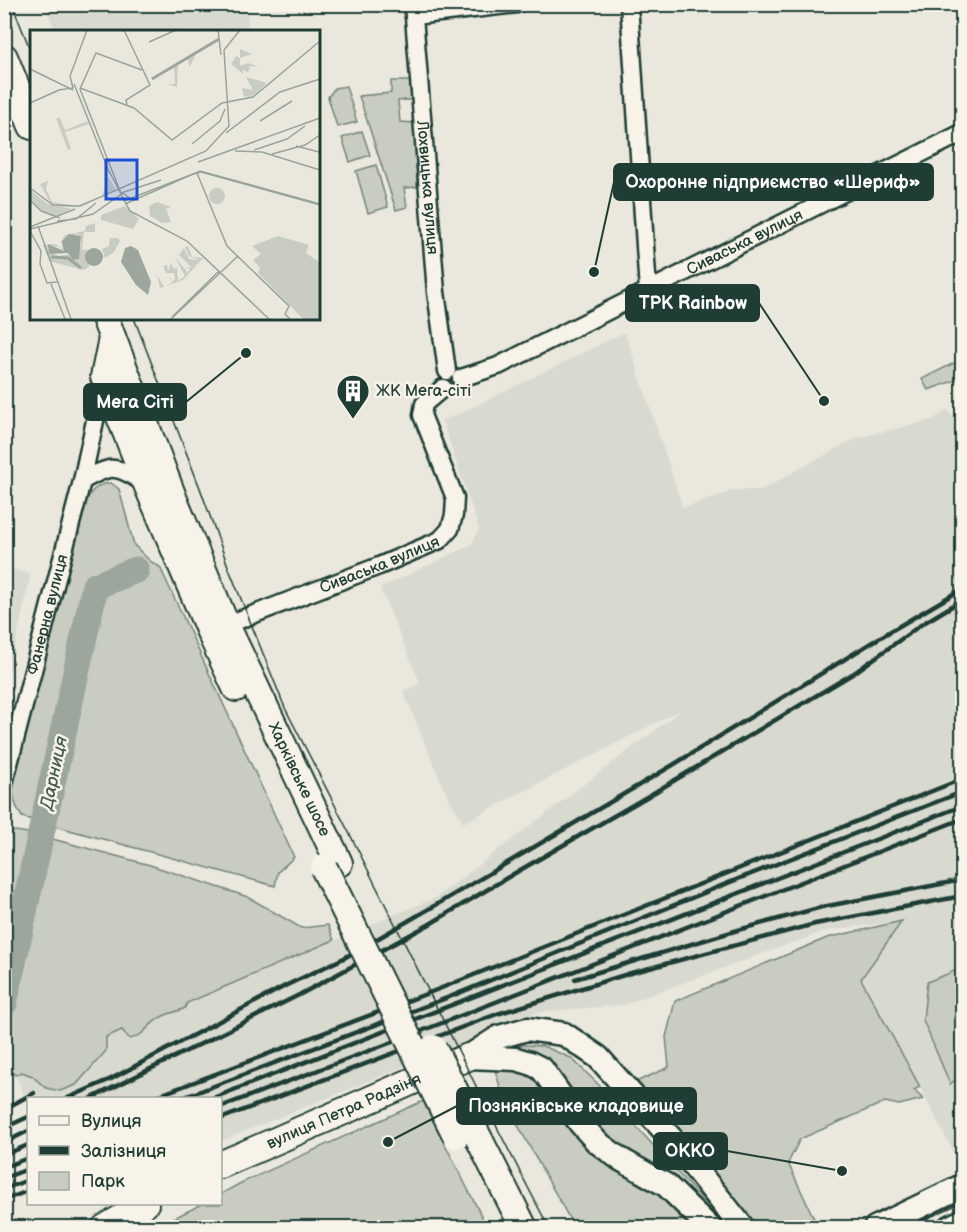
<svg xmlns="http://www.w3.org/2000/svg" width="967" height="1232" viewBox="0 0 967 1232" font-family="'Balsamiq Sans',sans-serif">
<rect width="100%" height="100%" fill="#eae8dd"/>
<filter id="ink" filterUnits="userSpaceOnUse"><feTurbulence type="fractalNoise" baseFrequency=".0167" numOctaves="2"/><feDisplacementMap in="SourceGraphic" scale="12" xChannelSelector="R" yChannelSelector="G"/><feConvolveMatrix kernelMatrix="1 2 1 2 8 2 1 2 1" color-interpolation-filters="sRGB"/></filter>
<g filter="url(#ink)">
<g fill="#d9dacf">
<polygon points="45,5 246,5 249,31 55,31"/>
<polygon points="625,332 683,508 735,490 761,490 856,438 932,420 948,409 954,418 962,415 962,1166 961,1167 920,1087 861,979 901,921 825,931 623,1005 539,1012 221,1141 220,1098 28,1098 28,1104 15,1075 437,897 684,708 463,823 444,789 403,691 420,683 380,588 471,545 479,529 442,420 461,413"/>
<polygon points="5,568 31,574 5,693 4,568"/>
</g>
<g fill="#c8ccc1" stroke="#74847a" stroke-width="1.5">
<polygon points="391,81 414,81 415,99 398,101 400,122 415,123 417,187 404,188 407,207 396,210 359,96 391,93"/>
<polygon points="346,86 357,122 337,127 328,97 335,88"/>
<polygon points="362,131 370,155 350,162 342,138"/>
<polygon points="376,165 388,207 368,213 356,171"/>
<polygon points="962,359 962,378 928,390 922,379"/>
<path d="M111,483L119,489L134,545L150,561L160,567L294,857L278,872L275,886L22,817C9,796 13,789 17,766L86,501C92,490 97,484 111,483Z"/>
<path d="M15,831L35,834L34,839L44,842L45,837L150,865L248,897L301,928L328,925L334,940L187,1003L185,1008C177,1012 165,1014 158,1019C147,1026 144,1036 130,1039L126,1035L122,1030L106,1037V1051L76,1085L60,1091L46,1088L32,1076L22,1072L15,1075L9,1068L5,1069L4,836Z"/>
<polygon points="902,921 861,979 920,1087 914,1090 923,1099 899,1105 885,1102 800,1139 788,1163 818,1227 753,1227 627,1086 669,1067 666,1037 675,1001 827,938"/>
<polygon points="962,968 962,999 957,1001 962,1010 962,1075 950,1084 923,1020 927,982"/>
<polygon points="523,1045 543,1046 571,1058 596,1082 727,1227 718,1227 612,1150 566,1095 499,1046"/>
<polygon points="502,1069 518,1070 535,1077 640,1180 674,1205 691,1227 574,1227 504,1100 495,1070"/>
<polygon points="423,1101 487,1227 156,1227 202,1204 220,1204 221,1194 241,1183"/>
</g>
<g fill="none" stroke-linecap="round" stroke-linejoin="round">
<polyline stroke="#9ca69c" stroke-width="27" points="4,1003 95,586 136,570"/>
<g stroke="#1f3d34" stroke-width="21">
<g id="minor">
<path id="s1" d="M413,4L436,292L447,371"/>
<polyline points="629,4 648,291"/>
<polyline points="414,16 517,4"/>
<path id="s2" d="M461,378L498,366L962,133"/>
<path d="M82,481C90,477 99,471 109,469C122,467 138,479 148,487"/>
<path id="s3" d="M226,625L379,566L440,540L450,529L454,515L455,498L422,415L424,404L443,388"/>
<path id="s4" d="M4,783L82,481L104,379"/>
</g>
</g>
<g stroke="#1f3d34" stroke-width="27">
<g id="secondary">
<polyline points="468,1057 499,1037 527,1029 564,1034 598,1057 670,1137 743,1228"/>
<polyline points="468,1057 516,1059 530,1063 542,1069 580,1123 597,1142 620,1159 666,1185 710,1228"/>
<polyline points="875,1228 962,1186"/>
<polyline points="948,1228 962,1221"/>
</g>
</g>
<g stroke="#1f3d34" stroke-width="30">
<g id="primary">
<polyline points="4,57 32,126"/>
<path id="s5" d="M105,318L176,505L226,625L339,863"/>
<polyline points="112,338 104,377 148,487 210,632 236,688"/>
<polyline points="472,1125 524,1228"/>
<path id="s6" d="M220,1165L468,1057"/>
<polyline points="105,1228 145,1204"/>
</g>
</g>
<use href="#minor" stroke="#f7f3e8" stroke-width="16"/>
<use href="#secondary" stroke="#f7f3e8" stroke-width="22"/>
<use href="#primary" stroke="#f7f3e8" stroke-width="26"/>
<g stroke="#1f3d34" stroke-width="1.5">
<polyline points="12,4 32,54"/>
<polyline points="134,318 200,488 229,569 285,708 360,854 486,1106 549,1228"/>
<polyline points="907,1228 962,1202"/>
</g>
<g stroke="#1f3d34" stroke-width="4.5">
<polyline points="575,979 738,930 822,907 962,880"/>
<polyline points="68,1098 111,1079 287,985 344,958 441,902 673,765 879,638 962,589"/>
<polyline points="92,1098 299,995 430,924 515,873 650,795 854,673 922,624 962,600"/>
<polyline points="152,1098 439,989 962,779"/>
<polyline points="182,1098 452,996 733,881 962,792"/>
<polyline points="213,1098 962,806"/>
<polyline points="220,1107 419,1032 962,819"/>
<polyline points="4,1109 34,1093"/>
<polyline points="220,1119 497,1014 631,973 815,924 962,896"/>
<polyline points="4,1128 28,1117"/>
<polyline points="4,1143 28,1131"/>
<polyline points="4,1155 28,1145"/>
<polyline points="4,1167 28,1158"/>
<polyline points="4,1178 28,1169"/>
<polyline points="4,1189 28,1180"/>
<polyline points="4,1200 28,1191"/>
</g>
<g stroke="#1f3d34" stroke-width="30" stroke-linecap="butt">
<g id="primary-bridge">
<polyline points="324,868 456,1135"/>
<polyline points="433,1048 472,1125"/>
</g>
</g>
<use href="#primary-bridge" stroke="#f7f3e8" stroke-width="26"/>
</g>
</g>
<defs>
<g id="building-pin" transform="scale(1.725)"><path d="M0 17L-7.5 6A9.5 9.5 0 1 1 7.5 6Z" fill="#1f3d34" stroke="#f7f3e8"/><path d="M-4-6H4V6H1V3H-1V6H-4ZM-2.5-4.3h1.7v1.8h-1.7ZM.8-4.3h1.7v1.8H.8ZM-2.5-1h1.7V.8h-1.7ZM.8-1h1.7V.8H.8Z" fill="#fff"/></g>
</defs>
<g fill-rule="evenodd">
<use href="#building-pin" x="353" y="391"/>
</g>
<g text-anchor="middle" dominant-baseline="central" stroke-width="5" stroke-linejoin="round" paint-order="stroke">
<g font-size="16" fill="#1f3d34" stroke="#f7f3e8">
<text stroke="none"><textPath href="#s1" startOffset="184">Лохвицька вулиця</textPath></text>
<text stroke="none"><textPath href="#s2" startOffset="315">Сиваська вулиця</textPath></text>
<text stroke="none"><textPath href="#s3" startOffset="165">Сиваська вулиця</textPath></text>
<text stroke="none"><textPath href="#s4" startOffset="174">Фанерна вулиця</textPath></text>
<text stroke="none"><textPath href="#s5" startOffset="501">Харківське шосе</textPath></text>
<text stroke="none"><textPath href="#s6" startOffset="135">вулиця Петра Радзіня</textPath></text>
</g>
<g font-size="16" fill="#1f3d34" stroke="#f7f3e8" text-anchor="start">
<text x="376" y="391">ЖК Мега-сіті</text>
</g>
<g font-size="18" font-style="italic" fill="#445c53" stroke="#f7f3e8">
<text transform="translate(54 773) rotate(-78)">Дарниця</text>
</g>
</g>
<g transform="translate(30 30)">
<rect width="290" height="290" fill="#eae8dd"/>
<path d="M210,19L222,24L210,28V36L218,33L229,37L220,36L218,43L213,39V44L201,34L206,26L210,28ZM167,21L160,37L157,28L148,34L147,57L138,54H145L144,36L123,49ZM216,47L234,52L236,54L225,64L215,69L219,66L214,67L212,58L223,60ZM26,88H30L35,100L58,91L59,94L35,102L41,119L38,120ZM78,146L86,160L25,186L13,182L0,169V160L18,174L42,179L45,177H34L21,174L10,154L18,151L16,159L22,172L46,176L72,166ZM179 166a8 8 0 1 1 16 0a8 8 0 1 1-16 0ZM127,172L141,177L136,179L141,192L132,193L120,186L119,176ZM95,176L109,189L103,199L71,190V185ZM65,193V202H54L52,220H59V237L53,240L19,231L13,215L26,214L33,220L31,212L35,205L55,201L56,196ZM46,204L51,206V215L44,230L39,224L28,226L17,218L27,216L34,221L35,208ZM248,206L279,215L276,223L289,232V289H273L228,243L230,238L223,230L231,224L222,216ZM80,208H88L90,211L84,222L75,228L72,219L79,216ZM158,216L162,227L173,228L153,250L130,258L127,245L134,257L143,252L139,247L143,251L145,249L144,243H136L133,236L137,235L138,241L141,233L144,239L147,238L148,251L155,246L145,227L158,243L160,239L155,237L162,238L149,225L154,218L159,229L169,230L159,226L155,217Z" fill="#c8ccc1" fill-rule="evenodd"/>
<path d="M39,204L51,206L49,229L43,230L38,223L19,224L18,214L34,221L32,211ZM101,216L108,220L121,252L118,265L106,255L91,232L95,218ZM55 227a9 9 0 1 1 18 0a9 9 0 1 1-18 0Z" fill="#9ca69c"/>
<path fill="none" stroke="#9ca69c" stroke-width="3" d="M122,49L189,9M21,227L38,228L51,238"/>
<path fill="none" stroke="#99a499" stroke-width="1.5" d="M94,0L120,55L96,70L97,75M188,0L191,25M119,12L146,0M0,39L43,60M112,40L66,23L50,59L94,171L168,142M44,54L80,144M50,58L104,78L142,110L192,73L223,67L290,11M0,73L29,60L43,58L40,46L57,0M230,91L262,71M196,103L250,62L290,49M162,114L190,91L195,79M266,116L289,122M224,120L257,109L275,96M205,121L232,122L290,140M242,124L275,115L290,105M168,132L290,88M79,141L100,181L157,211L239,289M167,143L197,216L259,276L255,284L260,289M160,145L171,142L290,175M0,158L23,175L50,176L176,121L199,96L194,20L210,0M91,163L131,150M0,170L11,181L30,188M95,174L170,141L290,174M27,191L46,189L66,173M8,196L41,289M0,197L45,179M0,199L63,184L93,163L102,170M0,201L11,221L10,234L17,253L27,252M21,254L35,289M142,287L189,241M141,289L208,226"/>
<path fill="#1d4ed8" fill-opacity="0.15" stroke="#1d4ed8" stroke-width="3" d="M76,130H107V169H76Z"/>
<rect width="290" height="290" fill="none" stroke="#1f3d34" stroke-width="3"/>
</g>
<path fill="none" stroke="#1f3d34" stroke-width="2" d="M594 272L614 182M824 401L759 303M246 353L186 402M388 1142L457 1106M842 1171L727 1151"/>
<g fill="#1f3d34" stroke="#f7f3e8" stroke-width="2">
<circle cx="594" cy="272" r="6"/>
<circle cx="824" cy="401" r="6"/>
<circle cx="246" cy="353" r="6"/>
<circle cx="388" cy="1142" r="6"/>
<circle cx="842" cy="1171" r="6"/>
</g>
<g fill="#1f3d34" stroke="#1f3d34" stroke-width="2">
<rect x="614" y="164" width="319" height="36" rx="6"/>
<rect x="626" y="285" width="133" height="36" rx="6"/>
<rect x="84" y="384" width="102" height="36" rx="6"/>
<rect x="457" y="1088" width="239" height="36" rx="6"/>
<rect x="654" y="1133" width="73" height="36" rx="6"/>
</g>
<g font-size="18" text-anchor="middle" font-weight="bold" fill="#fff">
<text x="773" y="188">Охоронне підприємство «Шериф»</text>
<text x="693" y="309">ТРК Rainbow</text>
<text x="135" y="408">Мега Сіті</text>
<text x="576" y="1112">Позняківське кладовище</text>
<text x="690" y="1157">ОККО</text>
</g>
<rect width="967" height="1232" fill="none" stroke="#f7f3e8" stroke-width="24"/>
<rect x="12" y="12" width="943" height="1208" fill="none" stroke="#1f3d34" stroke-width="2" filter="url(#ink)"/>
<rect x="27" y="1097" width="195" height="108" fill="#f7f3e8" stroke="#a1aaa0" stroke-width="1.5"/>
<rect x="39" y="1116" width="30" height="9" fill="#f7f3e8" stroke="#a1aaa0" stroke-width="1.5"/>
<text x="81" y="1127" font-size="18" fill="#1f3d34">Вулиця</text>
<rect x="39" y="1146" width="30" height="9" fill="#1f3d34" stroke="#a1aaa0" stroke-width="1.5"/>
<text x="81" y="1157" font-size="18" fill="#1f3d34">Залізниця</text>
<rect x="39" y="1172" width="30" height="18" fill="#c8ccc1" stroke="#a1aaa0" stroke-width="1.5"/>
<text x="81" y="1187" font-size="18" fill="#1f3d34">Парк</text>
</svg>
